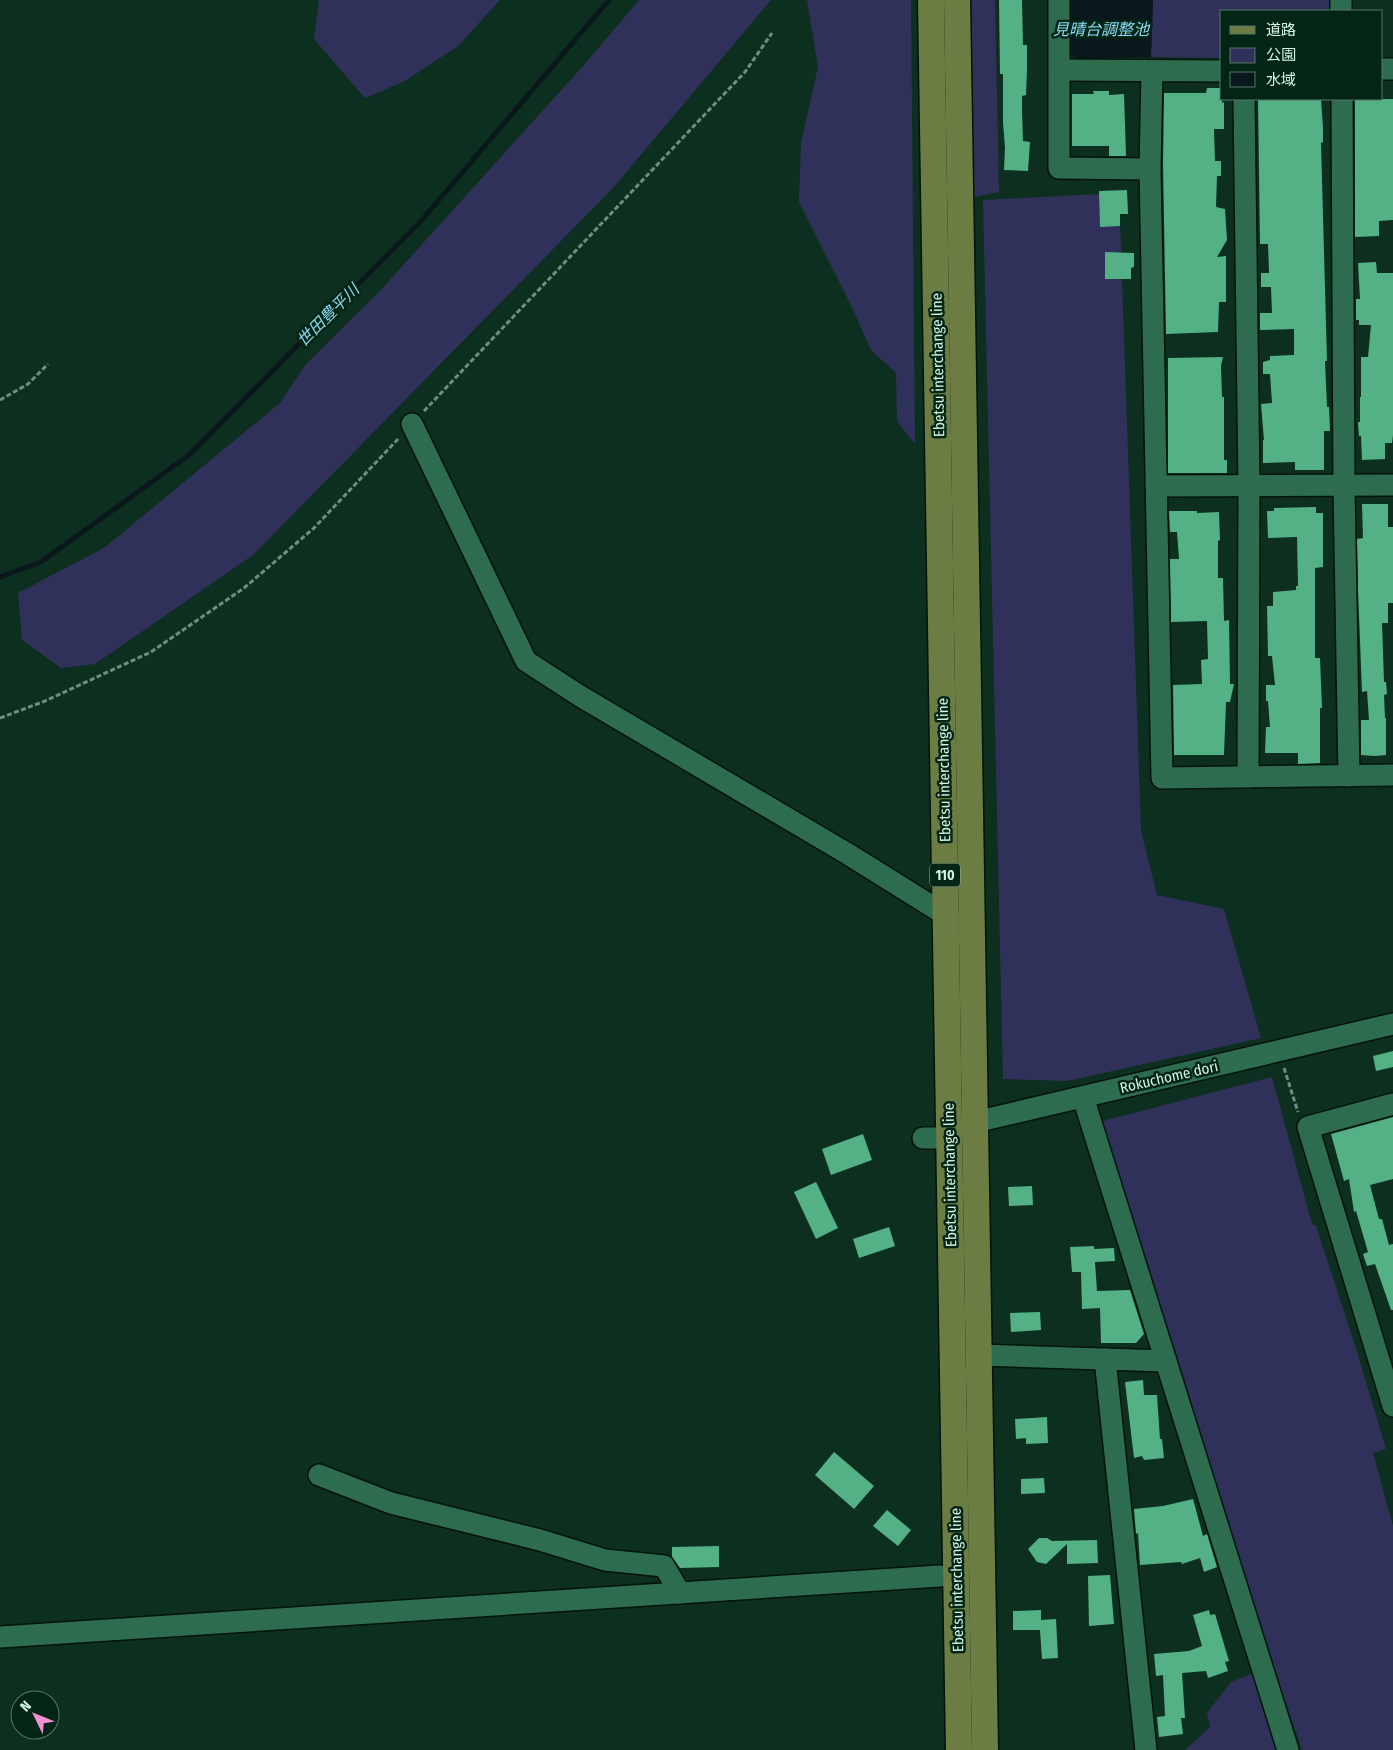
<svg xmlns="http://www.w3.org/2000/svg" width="1393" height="1750" viewBox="0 0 1393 1750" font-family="'Fira Sans Condensed','Noto Sans JP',sans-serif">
<rect width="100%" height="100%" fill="#0d2f1f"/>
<g fill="#30315a">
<polygon points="319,0 500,0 458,46 405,81 365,98 314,39"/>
<polygon points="639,0 771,0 613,188 253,555 95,664 61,668 22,640 18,593 104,548 280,403 306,364 378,293 584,65"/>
<polygon points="807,0 911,0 915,444 897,421 896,373 871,350 849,301 799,202 801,143 818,67"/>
<polygon points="970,0 995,0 999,192 974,197"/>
<polygon points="1153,0 1330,0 1330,11 1222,11 1222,58 1151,57"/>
<polygon points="1119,193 1141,831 1157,895 1224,909 1261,1038 1067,1081 1003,1079 983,200"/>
<polygon points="1272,1077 1312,1224 1316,1226 1354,1342 1386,1449 1373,1453 1393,1526 1393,1750 1302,1750 1282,1692 1099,1122"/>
<polygon points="1256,1672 1281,1750 1185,1750 1210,1727 1207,1713 1231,1682"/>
</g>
<polygon fill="#0a181d" points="1066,0 1153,0 1151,57 1075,59 1067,50"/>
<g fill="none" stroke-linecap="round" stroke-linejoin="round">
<polyline stroke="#0a181d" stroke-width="5" points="0,577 41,562 189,455 421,221 609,0"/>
</g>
<g fill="#54b185">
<polygon points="999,0 1022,0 1023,45 1027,45 1027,69 1026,95 1022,96 1022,111 1023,141 1030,142 1028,171 1004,170 1005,148 1003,122 1003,74 1000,74"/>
<polygon points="1207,88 1222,88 1222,103 1224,102 1224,129 1214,129 1215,161 1221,161 1221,176 1217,176 1216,207 1225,209 1227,240 1217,257 1226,256 1226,302 1219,302 1218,332 1166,334 1163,163 1164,93 1206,93"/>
<polygon points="1093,91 1109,91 1109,95 1124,94 1126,156 1109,156 1109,146 1072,146 1072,94 1094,94"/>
<polygon points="1258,99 1321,99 1323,128 1323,142 1321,143 1327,361 1325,361 1327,407 1329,407 1330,431 1324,431 1324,470 1295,470 1295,462 1263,463 1263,440 1264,440 1261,404 1272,403 1270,374 1263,374 1263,362 1270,360 1270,356 1294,355 1294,329 1260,330 1260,313 1272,313 1271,287 1261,287 1261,273 1269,273 1268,244 1260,244"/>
<polygon points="1355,99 1393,99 1393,220 1379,221 1379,236 1355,237"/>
<polygon points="1127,190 1128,214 1120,214 1120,226 1100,227 1099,191"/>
<polygon points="1105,252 1134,253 1134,267 1131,268 1131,279 1105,279"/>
<polygon points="1376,262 1377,273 1393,273 1393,435 1392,443 1385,443 1385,459 1362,460 1361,436 1359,436 1358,422 1360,422 1360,397 1361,397 1361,357 1368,357 1371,325 1359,325 1359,320 1356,320 1356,299 1360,299 1358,263"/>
<polygon points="1223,357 1221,366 1222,397 1224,397 1224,460 1227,460 1227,473 1168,473 1168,358"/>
<polygon points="1362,504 1388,504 1388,527 1393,527 1393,603 1388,603 1388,623 1382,623 1384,682 1386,682 1387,694 1384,695 1385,718 1386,718 1386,755 1375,756 1361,755 1361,720 1369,720 1367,691 1362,692 1358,590 1357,539 1363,538"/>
<polygon points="1316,507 1316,513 1323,513 1323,567 1315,568 1315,658 1320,658 1322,708 1320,708 1320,763 1298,764 1298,753 1265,753 1266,727 1270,727 1268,701 1266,701 1266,685 1275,685 1272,656 1268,656 1267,606 1273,606 1273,592 1296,590 1296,586 1298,586 1297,537 1268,538 1267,511 1274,511 1274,508"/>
<polygon points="1169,511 1197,511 1197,513 1219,512 1220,540 1218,541 1218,578 1223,578 1224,621 1229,620 1230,684 1234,684 1230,702 1226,702 1224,755 1174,755 1173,685 1202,684 1201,660 1208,659 1207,621 1171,622 1170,559 1179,559 1177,532 1170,532"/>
<polygon points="1393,1051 1393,1067 1376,1071 1373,1056"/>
<polygon points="1393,1117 1393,1179 1370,1185 1379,1219 1382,1219 1389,1245 1393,1244 1393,1310 1391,1310 1375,1264 1367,1266 1363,1254 1368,1252 1356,1211 1354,1212 1349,1179 1344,1181 1331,1134"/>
<polygon points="863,1134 872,1160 831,1175 822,1149"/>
<polygon points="816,1182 838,1228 816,1239 794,1192"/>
<polygon points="1032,1186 1033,1205 1009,1206 1008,1187"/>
<polygon points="889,1227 895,1246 859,1258 853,1239"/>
<polygon points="1094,1246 1094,1249 1114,1248 1115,1261 1095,1262 1097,1291 1130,1290 1144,1334 1136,1343 1101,1343 1100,1308 1082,1309 1081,1272 1072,1272 1070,1247"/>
<polygon points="1040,1312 1041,1330 1011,1332 1010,1313"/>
<polygon points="1143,1380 1144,1395 1157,1395 1160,1439 1162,1439 1164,1458 1144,1460 1142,1456 1134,1458 1125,1382"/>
<polygon points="1047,1417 1048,1443 1026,1444 1026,1438 1016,1439 1015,1419"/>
<polygon points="834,1452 874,1486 854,1509 815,1475"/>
<polygon points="1044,1478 1045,1493 1021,1494 1021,1479"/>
<polygon points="1193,1499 1203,1536 1207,1534 1217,1567 1204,1572 1200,1558 1182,1564 1181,1562 1140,1565 1138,1533 1136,1534 1134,1509 1163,1506"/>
<polygon points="887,1510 911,1530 898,1546 873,1526"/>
<polygon points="1039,1538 1047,1538 1052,1541 1097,1540 1098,1563 1067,1564 1067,1544 1046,1564 1037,1562 1028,1549"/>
<polygon points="719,1546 719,1567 680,1568 672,1557 672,1547"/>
<polygon points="1110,1575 1114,1624 1089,1626 1088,1576"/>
<polygon points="1041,1610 1041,1620 1056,1619 1058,1658 1042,1659 1040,1630 1013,1630 1013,1611"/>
<polygon points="1209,1610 1210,1615 1215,1614 1229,1661 1225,1662 1228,1671 1208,1678 1206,1671 1182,1673 1185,1718 1181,1718 1183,1734 1159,1737 1157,1717 1165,1716 1163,1675 1156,1676 1154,1654 1189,1651 1202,1646 1193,1615"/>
</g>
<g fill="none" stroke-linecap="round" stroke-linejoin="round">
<g stroke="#03140b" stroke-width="24">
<g id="minor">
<polyline points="1059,0 1059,168 1150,169"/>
<polyline points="1341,0 1341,11"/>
<polyline points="1382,69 1393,69"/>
<polyline points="1059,70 1222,71"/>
<polyline points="1152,71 1150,169 1162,778 1393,775"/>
<polyline points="1244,99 1249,486 1248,777"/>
<polyline points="1342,99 1344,486 1349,776"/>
<polyline points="412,424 526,661 580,696 848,854 957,922"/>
<polyline points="1156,486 1393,485"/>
<polyline points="1083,1097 1288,1750"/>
<polyline points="1393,1104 1308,1127 1393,1406"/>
<polyline points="923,1138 949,1138 975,1122 1393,1024"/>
<polyline points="979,1355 1166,1361"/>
<polyline points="1105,1359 1146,1750"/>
<polyline points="319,1475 391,1503 540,1540 605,1560 664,1566 680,1593"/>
<polyline points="0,1637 940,1576"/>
</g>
</g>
<g stroke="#03140b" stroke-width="29">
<g id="major">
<polyline points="931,0 959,1750"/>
<polyline points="957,0 985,1750"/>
</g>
</g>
<g stroke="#6e8f7e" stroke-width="3" stroke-dasharray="5 2.5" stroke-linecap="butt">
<polyline points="0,400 28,384 48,364"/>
<polyline points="424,411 745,72 772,33"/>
<polyline points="0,718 45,701 151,652 244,588 314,528 399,438"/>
<polyline points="1284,1068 1298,1112"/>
</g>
<use href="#minor" stroke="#2e6c4f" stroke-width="21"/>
<use href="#major" stroke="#6b7d42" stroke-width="26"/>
</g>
<g text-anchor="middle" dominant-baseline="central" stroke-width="5" stroke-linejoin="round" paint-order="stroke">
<rect fill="#032516" stroke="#95b5a4" stroke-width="1" x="930" y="863.5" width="30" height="23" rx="4"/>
<g font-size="14" font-weight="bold" fill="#d4f3e1">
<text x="945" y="875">110</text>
</g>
<g font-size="15" fill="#d4f3e1" stroke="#032516">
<text transform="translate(938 365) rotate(-91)">Ebetsu interchange line</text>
<text transform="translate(944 770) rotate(-91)">Ebetsu interchange line</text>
<text transform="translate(1169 1077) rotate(-13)">Rokuchome dori</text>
<text transform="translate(950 1175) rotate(-91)">Ebetsu interchange line</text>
<text transform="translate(957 1580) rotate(-91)">Ebetsu interchange line</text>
</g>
<g font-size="16" font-style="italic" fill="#8cdaf4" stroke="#032516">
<text x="1101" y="29">見晴台調整池</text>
<text transform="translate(328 315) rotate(-45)">世田豊平川</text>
</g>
</g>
<rect x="1220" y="10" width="162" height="90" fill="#032516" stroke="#577767"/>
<rect x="1230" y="26" width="25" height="8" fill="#6b7d42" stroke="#577767"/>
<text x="1266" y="35" font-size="15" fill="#d4f3e1">道路</text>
<rect x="1230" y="48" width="25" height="15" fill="#30315a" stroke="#577767"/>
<text x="1266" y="60" font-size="15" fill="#d4f3e1">公園</text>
<rect x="1230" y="72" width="25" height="15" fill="#0a181d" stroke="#577767"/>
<text x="1266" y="85" font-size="15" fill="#d4f3e1">水域</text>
<g transform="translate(35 1715) rotate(313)"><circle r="24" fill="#032516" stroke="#577767"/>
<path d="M0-4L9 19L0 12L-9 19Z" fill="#f491d3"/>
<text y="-8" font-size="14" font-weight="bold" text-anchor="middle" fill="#d4f3e1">N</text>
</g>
</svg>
